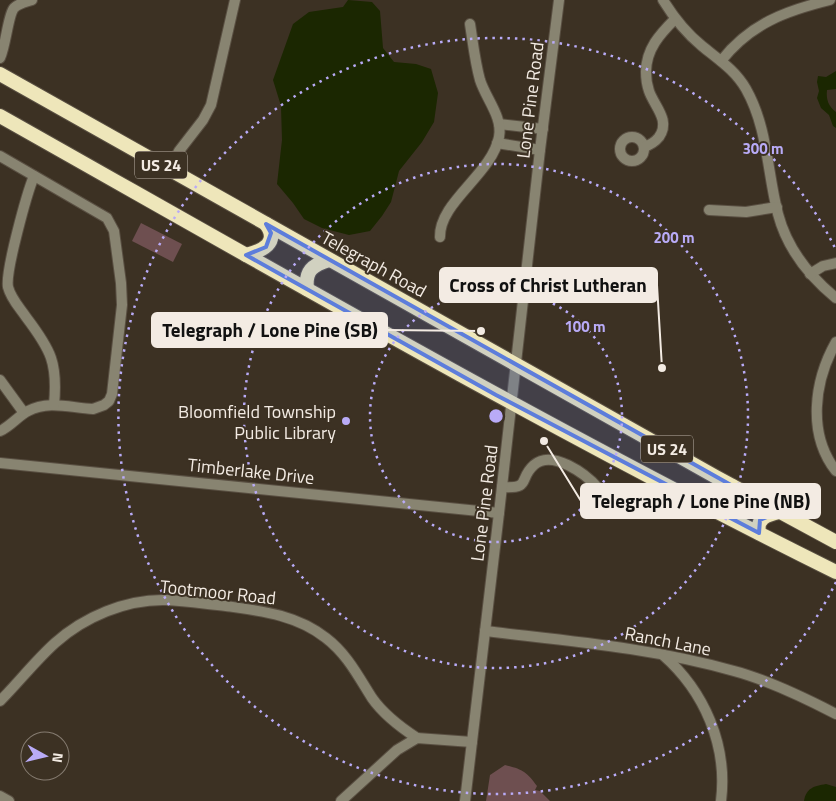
<svg xmlns="http://www.w3.org/2000/svg" width="836" height="801" viewBox="0 0 836 801" font-family="'Titillium Web',sans-serif">
<rect width="100%" height="100%" fill="#3c3123"/>
<g fill="#6e4f50">
<polygon points="141,223 182,244 173,262 132,241"/>
<path d="M505,765C522,769 527,772 537,786L535,790L540,791L550,801H486L490,775Z"/>
</g>
<g fill="#1b2701">
<polygon points="348,0 372,2 380,11 383,48 394,62 416,64 431,69 438,93 434,122 422,142 399,171 391,202 382,216 370,231 349,235 322,228 304,219 293,203 277,184 282,140 281,106 273,80 293,24 309,12 343,7"/>
<path d="M836,71V89L827,90C826,99 828,106 836,112V128L833,126L829,115L821,108L817,98L819,91L817,82L818,76L826,77Z"/>
<path d="M826,784L836,787V801H804C806,788 814,786 826,784Z"/>
</g>
<g fill="none" stroke-linecap="round" stroke-linejoin="round">
<g stroke="#594f42" stroke-width="12">
<g id="minor">
<path d="M663,0C674,18 686,33 702,46C719,60 735,70 746,89C768,128 767,172 778,214C787,248 809,276 836,298"/>
<path d="M0,58C6,45 8,15 14,8C19,3 26,2 32,0"/>
<path d="M721,61C750,24 785,11 830,0"/>
<polyline points="499,124 543,129"/>
<circle cx="632" cy="149" r="12"/>
<polyline points="497,143 540,150"/>
<path d="M644,147C650,145 655,142 659,137C671,120 654,106 649,91C647,85 646,78 646,72C646,49 660,34 675,19"/>
<path d="M0,156L107,218L114,231L121,283L122,305L112,394L109,401L104,405L93,409C71,408 49,400 28,411C18,416 11,426 0,431"/>
<polyline points="169,170 179,151 203,120 211,105 235,0"/>
<path d="M34,176C27,193 5,272 8,287C11,299 20,308 26,317C51,350 58,363 54,405"/>
<polyline points="709,210 746,212 777,207"/>
<path d="M440,237C439,202 492,174 499,137C503,117 486,99 480,80C475,62 473,43 470,24"/>
<polyline points="810,274 823,266 836,263"/>
<path d="M836,342C814,381 807,434 836,471"/>
<polyline points="0,380 24,413"/>
<polyline points="0,463 499,513"/>
<path d="M502,487C532,489 518,479 534,465C552,449 586,474 598,488"/>
<path d="M485,631C568,641 653,648 734,671C768,680 805,698 836,714"/>
<path d="M663,655C704,691 728,745 721,801"/>
<path d="M0,701C19,682 35,661 55,643C84,617 126,599 166,600C186,601 206,604 226,606C262,611 297,615 326,638C347,654 358,676 372,698C384,715 400,727 417,738"/>
<polyline points="0,796 9,801"/>
<polyline points="341,801 397,750 417,738 472,742"/>
</g>
</g>
<g stroke="#594f42" stroke-width="12">
<polyline id="tertiary" points="465,801 499,513 540,150 559,0"/>
</g>
<g stroke="#594f42" stroke-width="16">
<g id="trunk">
<polyline points="0,74 716,477 836,542"/>
<path d="M0,116C277,272 551,431 836,572"/>
<path d="M246,255C262,251 280,243 266,224"/>
<path d="M307,289C305,271 312,265 329,260"/>
<path d="M715,511C731,507 737,503 732,486"/>
<path d="M759,533C756,518 767,515 779,512"/>
</g>
</g>
<use href="#minor" stroke="#888471" stroke-width="10"/>
<use href="#tertiary" stroke="#888471" stroke-width="10"/>
<use href="#trunk" stroke="#eee6ba" stroke-width="14"/>
</g>
<path fill="#5d7ddb" fill-opacity="0.2" stroke="#5d7ddb" stroke-width="4" stroke-linejoin="round" d="M266,224L779,512L760,520L759,533L496,395L246,255L266,247L271,233Z"/>
<g fill="none" stroke="#b9abf7" stroke-width="2.5" stroke-dasharray="2.5 5">
<circle cx="496" cy="416" r="126"/>
<circle cx="496" cy="416" r="252"/>
<path d="M836 582A378 378 0 1 1 836 250"/>
</g>
<circle fill="#b9abf7" stroke="#3c3123" stroke-width="2" cx="346" cy="421" r="5"/>
<g text-anchor="middle" dominant-baseline="central" stroke-width="4" stroke-linejoin="round" paint-order="stroke">
<g fill="#3c3123" stroke="#bcb3a9" stroke-width="1">
<rect x="135" y="151.5" width="52" height="27" rx="4"/>
<rect x="641" y="435.5" width="52" height="27" rx="4"/>
</g>
<g font-size="16" font-weight="bold" fill="#f3ebe3">
<text x="161" y="165">US 24</text>
<text x="667" y="449">US 24</text>
</g>
<g font-size="18" fill="#f3ebe3" stroke="#3c3123">
<text transform="translate(530 100) rotate(-83)">Lone Pine Road</text>
<text transform="translate(374 264) rotate(29)">Telegraph Road</text>
<text transform="translate(251 471) rotate(6)">Timberlake Drive</text>
<text transform="translate(484 503) rotate(-83)">Lone Pine Road</text>
<text transform="translate(218 592) rotate(6)">Tootmoor Road</text>
<text transform="translate(668 641) rotate(11)">Ranch Lane</text>
</g>
<g font-size="18" fill="#f3ebe3" stroke="#3c3123" text-anchor="end">
<text x="336" y="411">Bloomfield Township<tspan x="336" dy="21">Public Library</tspan></text>
</g>
</g>
<circle cx="496" cy="416" r="8" fill="#b9abf7" stroke="#3c3123" stroke-width="2.5"/>
<g font-size="15" text-anchor="middle" font-weight="bold" fill="#b9abf7" stroke="#3c3123" stroke-width="4" stroke-linejoin="round" paint-order="stroke">
<text x="763" y="154">300 m</text>
<text x="674" y="243">200 m</text>
<text x="585" y="332">100 m</text>
</g>
<path fill="none" stroke="#f3ebe3" stroke-width="2" d="M662 368L657 285M481 331L387 330M544 441L581 501"/>
<g fill="#f3ebe3" stroke="#3c3123" stroke-width="2">
<circle cx="662" cy="368" r="5"/>
<circle cx="481" cy="331" r="5"/>
<circle cx="544" cy="441" r="5"/>
</g>
<g fill="#f3ebe3" stroke="#f3ebe3" stroke-width="2">
<rect x="440" y="268" width="217" height="34" rx="5"/>
<rect x="152" y="313" width="235" height="34" rx="5"/>
<rect x="581" y="484" width="239" height="34" rx="5"/>
</g>
<g font-size="19" text-anchor="middle" font-weight="bold" fill="#111">
<text x="548" y="292">Cross of Christ Lutheran</text>
<text x="270" y="337">Telegraph / Lone Pine (SB)</text>
<text x="701" y="508">Telegraph / Lone Pine (NB)</text>
</g>
<g transform="translate(45 756) rotate(98)"><circle r="24" fill="#3c3123" stroke="#857b70"/>
<path d="M0-4L9 19L0 12L-9 19Z" fill="#b9abf7"/>
<text y="-8" font-size="14" font-weight="bold" text-anchor="middle" fill="#f3ebe3">N</text>
</g>
</svg>
